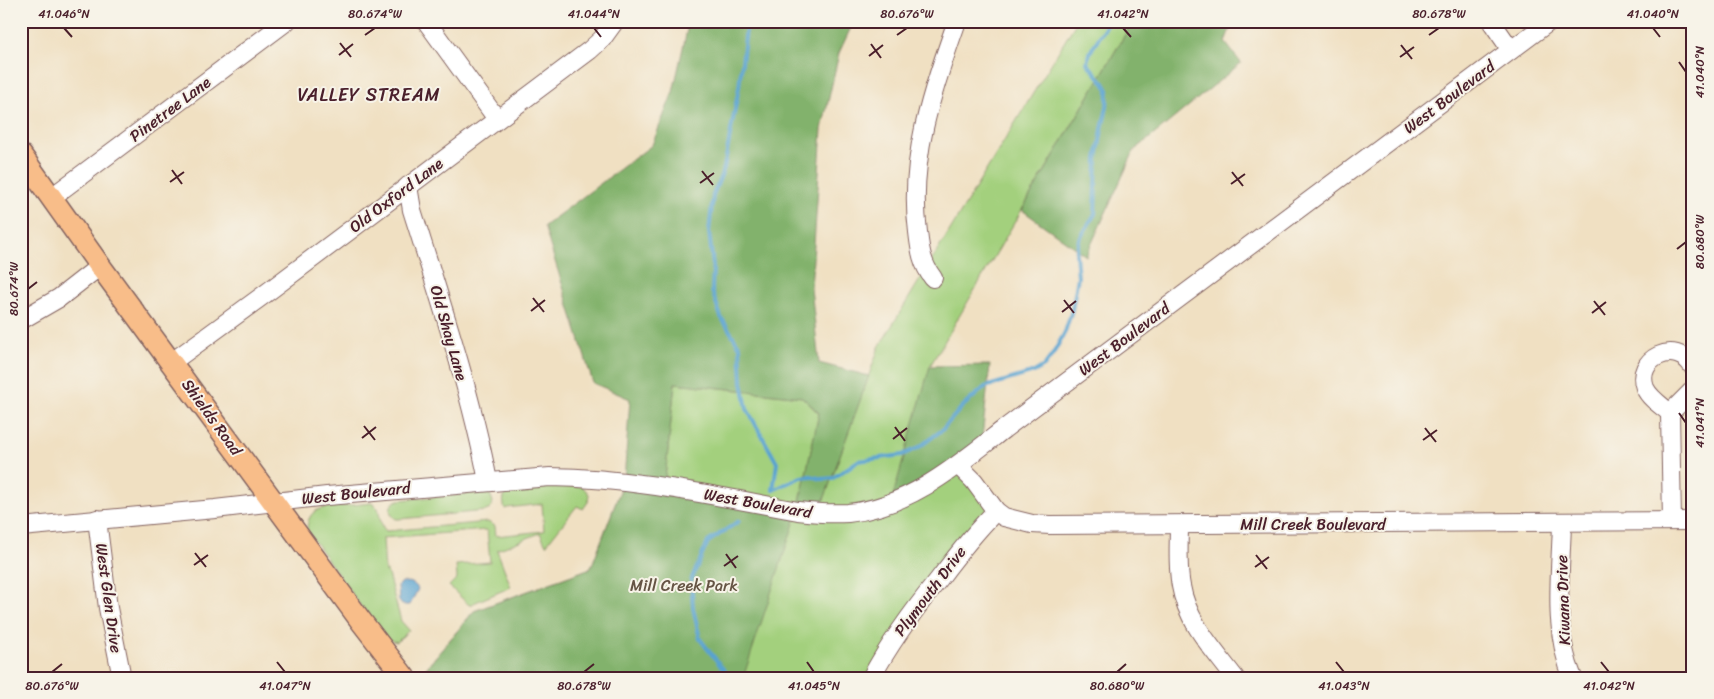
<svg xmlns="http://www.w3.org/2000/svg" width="1714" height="699" viewBox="0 0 1714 699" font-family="Sriracha,sans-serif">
<rect width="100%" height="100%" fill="#f7f3e8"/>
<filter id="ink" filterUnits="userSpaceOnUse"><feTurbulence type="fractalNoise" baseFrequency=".02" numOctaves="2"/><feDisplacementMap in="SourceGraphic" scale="10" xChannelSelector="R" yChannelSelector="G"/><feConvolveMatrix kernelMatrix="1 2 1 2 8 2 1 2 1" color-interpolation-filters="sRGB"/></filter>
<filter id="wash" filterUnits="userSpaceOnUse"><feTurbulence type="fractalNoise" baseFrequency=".0096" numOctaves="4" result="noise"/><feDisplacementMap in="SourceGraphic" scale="20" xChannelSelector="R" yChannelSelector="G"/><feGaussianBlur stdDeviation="1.12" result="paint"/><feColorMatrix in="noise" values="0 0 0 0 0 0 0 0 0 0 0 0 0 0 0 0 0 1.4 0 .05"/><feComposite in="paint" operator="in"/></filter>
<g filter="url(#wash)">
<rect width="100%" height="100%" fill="#f0e0c2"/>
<g fill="#a3d07d" stroke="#767854">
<polygon points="1077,21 1133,21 930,366 958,465 996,511 871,678 418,678 474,611 591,568 624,481 664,487 675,383 802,397 819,414 798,511 819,513 879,347"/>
<path d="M582,486L589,494L588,502L583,509L577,506L546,545L540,533L497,550L511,587L469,605L449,586L457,578L456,565L490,562L487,530L383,538L385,571H387L401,621L409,630L397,642L384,639L307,531C307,507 324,507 343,506C353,505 362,504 371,503C383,507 377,523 386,531L488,522L495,526L496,536L544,531L542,504L507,508L505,509C502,500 503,493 512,488Z"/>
<path d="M486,492L490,494L493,502L490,509L486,511L400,519H396C387,513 389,503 399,500Z"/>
</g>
<g fill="#82b26c" stroke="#66684c" fill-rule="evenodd">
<path d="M689,21H854L839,53L822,129L811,288L819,363L869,376L819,513L798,511L743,678H418L474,611L591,568L624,481L630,399L593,383L544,226L652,145L673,92ZM675,383L802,397L819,413L798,511L664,487Z"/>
<polygon points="1133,21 1233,21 1225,42 1241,63 1134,151 1086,256 1022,210"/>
<polygon points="990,365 981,447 891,503 930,366"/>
</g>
<path fill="#58a3d0" stroke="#51617e" d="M402,582C408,582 415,582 418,589L410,605H402L399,601L398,586Z"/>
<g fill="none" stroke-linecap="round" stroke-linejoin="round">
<g stroke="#58a3d0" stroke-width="4">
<polyline points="747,21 739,87 724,168 713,195 709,232 713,266 712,291 721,317 740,347 742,382 747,409 777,463 773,490"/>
<path d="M773,490L801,477L811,476L822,479L833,478L858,461L902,455L918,448L942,430L962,407L985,387L1034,372L1044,366L1053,354L1065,332L1072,310L1078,277L1076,254L1079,240L1095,214L1097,159L1102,129L1107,107L1108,90L1104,83L1087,63C1089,47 1103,36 1108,21"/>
<polyline points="730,678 700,639 693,608 691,580 708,542 739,521"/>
</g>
</g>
</g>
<g filter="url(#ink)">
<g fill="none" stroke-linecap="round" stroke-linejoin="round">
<g stroke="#846360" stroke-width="20">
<g id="minor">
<polyline points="426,21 497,119"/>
<polyline points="1491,21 1511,50"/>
<path d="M408,186L412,210C440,299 470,389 488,481"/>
<polyline points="52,197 287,21"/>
<path d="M933,278C922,264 920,250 918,232C908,159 933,89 957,21"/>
<polyline points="21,320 59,298 100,266"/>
<polyline points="172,362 265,294 590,50 602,39 615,21"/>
<path d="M1693,367C1676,338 1634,359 1645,388C1650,399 1662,406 1670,413L1693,390"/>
<polyline points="1670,413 1672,521"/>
<polyline points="958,465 974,481 996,511 1004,517 1032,524 1050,525 1693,521"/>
<polyline points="97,519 108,608 122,678"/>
<path d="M1562,522C1561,572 1552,630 1573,678"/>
<path d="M1179,525C1179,545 1177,566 1181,586C1187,622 1214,650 1235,678"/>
<path d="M21,527L215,509L327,496L550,477C634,478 716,496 798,511C815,513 831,514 848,513C909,507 958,465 1004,429L1550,21"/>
<path d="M871,678C891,641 913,611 939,579C957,555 975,532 996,511"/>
</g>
</g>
<g stroke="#846360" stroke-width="24">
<polyline id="major" points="21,155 100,266 361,621 405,678"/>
</g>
<use href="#minor" stroke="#fff" stroke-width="18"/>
<use href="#major" stroke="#f8bd89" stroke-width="21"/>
</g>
</g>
<path fill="none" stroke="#4a1f2b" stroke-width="2" d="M64,28L72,37M594,28L601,37M1123,28L1131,37M1653,28L1660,37M365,35L375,28M897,35L907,28M1429,35L1439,28M340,43L351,57M871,44L881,58M1401,45L1412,59M339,55L353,44M869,56L883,45M1400,57L1414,47M1679,62L1686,72M172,170L182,184M702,171L713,185M1232,172L1243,186M170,182L184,172M700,183L714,173M1231,184L1245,174M1677,249L1686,242M28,289L37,282M533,298L544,312M1064,300L1074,313M1594,301L1605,315M531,311L545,300M1062,312L1076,301M1592,313L1606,302M1679,413L1686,423M364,426L375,440M895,427L905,441M1425,428L1436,442M362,438L376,427M893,439L907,428M1423,440L1437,430M195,553L206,567M726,554L736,568M1256,555L1267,569M194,565L208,555M724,566L738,556M1255,567L1269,557M277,662L285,672M807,662L814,672M1336,662L1344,672M1601,662L1609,672M52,672L62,664M584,672L594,664M1117,672L1126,664"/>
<g text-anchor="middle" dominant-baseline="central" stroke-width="4" stroke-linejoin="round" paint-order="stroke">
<g font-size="16" fill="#4a1f2b" stroke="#f7f3e8">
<text transform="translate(1449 97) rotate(-37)">West Boulevard</text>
<text transform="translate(170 109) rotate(-37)">Pinetree Lane</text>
<text transform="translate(396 195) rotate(-37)">Old Oxford Lane</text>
<text transform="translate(449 333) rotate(74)">Old Shay Lane</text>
<text transform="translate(1124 339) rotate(-37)">West Boulevard</text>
<text transform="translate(212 417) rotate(54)">Shields Road</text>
<text transform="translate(356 493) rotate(-6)">West Boulevard</text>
<text transform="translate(758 503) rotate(10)">West Boulevard</text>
<text x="1313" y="524">Mill Creek Boulevard</text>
<text transform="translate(930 591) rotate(-53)">Plymouth Drive</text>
<text transform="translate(109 598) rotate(82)">West Glen Drive</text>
<text transform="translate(1563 600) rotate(-92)">Kiwana Drive</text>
</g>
<g font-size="16" fill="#655444" stroke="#f7f3e8">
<text x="684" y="585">Mill Creek Park</text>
</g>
<g font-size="18" letter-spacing="1" fill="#4a1f2b" stroke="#f7f3e8">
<text x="369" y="95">VALLEY STREAM</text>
</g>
</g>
<rect width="1714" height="699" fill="none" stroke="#f7f3e8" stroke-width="55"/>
<rect x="28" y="28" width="1658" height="644" fill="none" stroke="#4a1f2b" stroke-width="2"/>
<g font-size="12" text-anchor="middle" fill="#4a1f2b">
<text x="64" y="18">41.046°N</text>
<text x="375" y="18">80.674°W</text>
<text x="594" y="18">41.044°N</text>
<text x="907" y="18">80.676°W</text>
<text x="1123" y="18">41.042°N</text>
<text x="1439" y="18">80.678°W</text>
<text x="1653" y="18">41.040°N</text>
<text transform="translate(1700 72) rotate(-90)" y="4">41.040°N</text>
<text transform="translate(1700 242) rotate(-90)" y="4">80.680°W</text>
<text transform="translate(14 289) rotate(-90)" y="4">80.674°W</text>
<text transform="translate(1700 423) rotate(-90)" y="4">41.041°N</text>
<text x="52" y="690">80.676°W</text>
<text x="285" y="690">41.047°N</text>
<text x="584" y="690">80.678°W</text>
<text x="814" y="690">41.045°N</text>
<text x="1117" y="690">80.680°W</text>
<text x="1344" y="690">41.043°N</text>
<text x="1609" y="690">41.042°N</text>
</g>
</svg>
